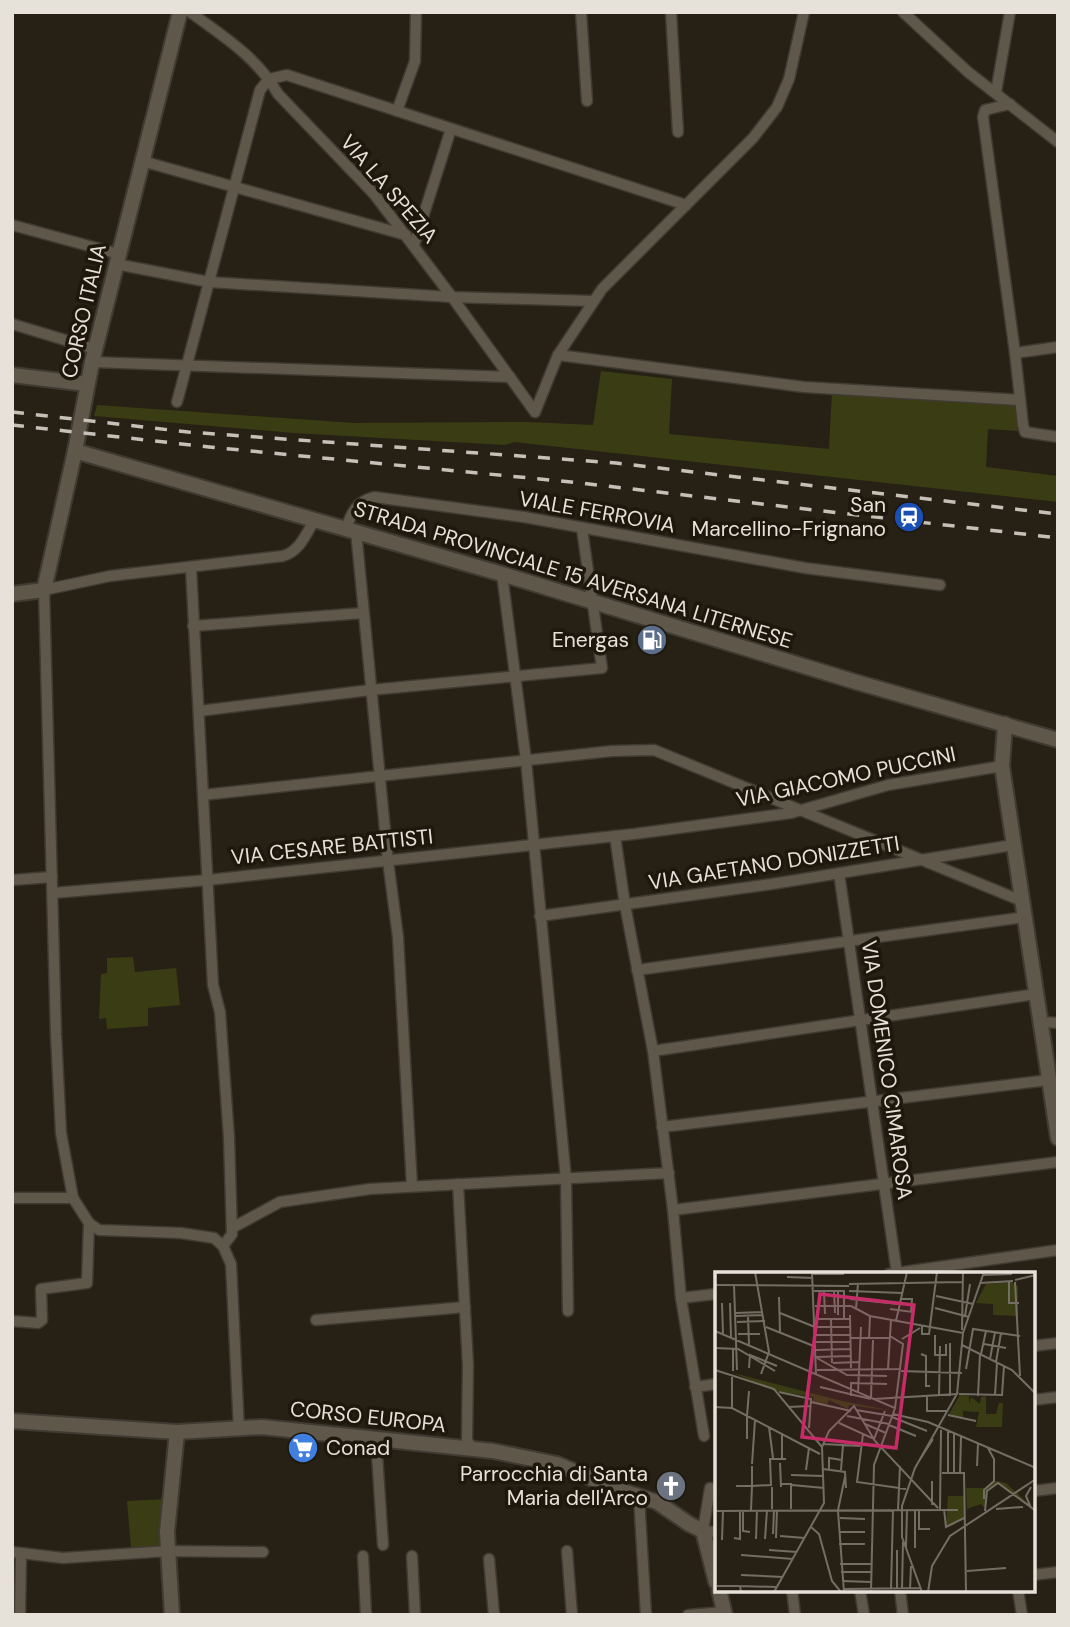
<svg xmlns="http://www.w3.org/2000/svg" width="1070" height="1627" viewBox="0 0 1070 1627" font-family="'DM Sans',sans-serif">
<rect width="100%" height="100%" fill="#272115"/>
<g fill="#3a3d14">
<polygon points="601,371 672,379 669,434 829,449 832,392 1014,403 1018,431 988,429 986,467 1058,476 1058,502 514,442 505,445 294,433 94,416 97,405 354,423 527,422 593,425"/>
<polygon points="133,957 135,972 176,968 180,1005 148,1008 148,1026 107,1029 106,1018 99,1019 101,974 107,973 107,958"/>
<polygon points="166,1499 160,1546 131,1548 127,1501"/>
</g>
<g fill="none" stroke-linecap="round" stroke-linejoin="round">
<g stroke="#3f3a32" stroke-width="13">
<g id="street">
<path d="M190,12C223,36 258,58 278,94L374,194L452,297L535,412"/>
<polyline points="581,12 587,101"/>
<polyline points="671,12 678,132"/>
<polyline points="903,12 968,72 1058,142"/>
<polyline points="996,92 1010,12"/>
<polyline points="1010,104 985,110 983,117 1015,353 1023,425 1025,432 1058,437"/>
<polyline points="397,111 415,61 416,12"/>
<polyline points="142,161 406,235"/>
<polyline points="12,225 119,254"/>
<polyline points="414,245 451,129"/>
<polyline points="116,264 209,282 452,297 593,301"/>
<polyline points="12,324 95,349"/>
<polyline points="1015,353 1058,347"/>
<polyline points="558,355 804,387 1020,400"/>
<polyline points="92,362 510,377"/>
<polyline points="177,402 260,90 269,79 287,75 686,205"/>
<polyline points="535,412 558,355 602,289 753,138 777,107 789,79 804,12"/>
<path d="M346,528C352,512 356,502 374,497L524,517L805,568L940,585"/>
<polyline points="356,531 388,861 398,937 412,1186"/>
<polyline points="191,568 213,985 220,1012 229,1138 232,1234 223,1246"/>
<polyline points="502,574 526,760 566,1179 568,1311"/>
<polyline points="193,626 363,613"/>
<polyline points="199,711 370,690 602,668 582,529"/>
<polyline points="203,795 612,751 654,750 1022,901"/>
<polyline points="615,836 625,905 653,1051 673,1210 681,1298 704,1436"/>
<polyline points="839,873 897,1274"/>
<polyline points="12,880 52,877"/>
<polyline points="53,893 208,880 634,834 791,813 888,785 1002,766"/>
<polyline points="540,916 772,884 1013,845"/>
<polyline points="637,970 1025,917"/>
<polyline points="1040,1022 1058,1023"/>
<polyline points="653,1051 1036,994"/>
<polyline points="662,1127 1049,1080"/>
<polyline points="458,1184 468,1365 467,1441 474,1449"/>
<polyline points="12,1198 73,1198"/>
<polyline points="673,1210 1058,1162"/>
<polyline points="232,1228 280,1202 370,1189 669,1173"/>
<polyline points="889,1274 1058,1250"/>
<polyline points="681,1298 716,1294"/>
<polyline points="316,1320 465,1307"/>
<polyline points="12,1321 38,1323 42,1320 41,1289 87,1283 89,1223"/>
<polyline points="1033,1346 1058,1343"/>
<polyline points="695,1387 716,1384"/>
<polyline points="1033,1400 1058,1397"/>
<path d="M239,1430L231,1264L223,1246L214,1238L181,1233L99,1230L89,1223L73,1198L61,1133L56,1035L44,590L110,576L283,556C300,551 306,534 315,519"/>
<polyline points="376,1439 383,1545"/>
<polyline points="710,1488 703,1531 716,1532"/>
<polyline points="1033,1491 1058,1488"/>
<polyline points="639,1497 646,1615"/>
<polyline points="567,1551 572,1615"/>
<polyline points="12,1552 63,1558 168,1551 263,1552"/>
<polyline points="363,1556 366,1615"/>
<polyline points="412,1556 415,1615"/>
<polyline points="489,1559 494,1615"/>
<polyline points="1033,1575 1058,1572"/>
<polyline points="792,1590 795,1615"/>
<polyline points="860,1590 864,1615"/>
<polyline points="900,1590 903,1615"/>
<polyline points="1018,1590 1022,1615"/>
<polyline points="20,1615 21,1555"/>
<polyline points="688,1615 724,1612"/>
</g>
</g>
<g stroke="#3f3a32" stroke-width="18">
<g id="secondary">
<polyline points="12,375 87,384"/>
<polyline points="75,451 502,574 856,682 1058,740"/>
<polyline points="12,594 44,590 75,451 92,362 180,12"/>
<polyline points="1005,724 1002,766 1058,1138"/>
<polyline points="12,1421 177,1432 262,1427 493,1451 557,1464 619,1490 657,1502 689,1524 703,1531 716,1582"/>
<polyline points="719,1590 725,1615"/>
<polyline points="172,1615 167,1532 177,1432"/>
</g>
</g>
<use href="#street" stroke="#5f574a" stroke-width="10"/>
<use href="#secondary" stroke="#5f574a" stroke-width="14"/>
<g stroke="#c5c1b8" stroke-width="3.5" stroke-dasharray="12 12" stroke-linecap="butt">
<polyline points="12,412 188,432 616,463 1058,514"/>
<polyline points="12,425 209,447 571,482 1058,538"/>
</g>
</g>
<defs>
<g id="station-disc" transform="scale(1.575)"><circle r="9.5" fill="#1a4fb4" stroke="#1e170c"/><path d="M-3-6H3Q5-6 5-4V2Q5 4 3 4L4.5 6H3L1.5 4h-3L-3 6H-4.5L-3 4Q-5 4-5 2V-4Q-5-6-3-6ZM-3.5-4v3h7v-3ZM-3.5 1v1.5H-2V1ZM2 1v1.5H3.5V1Z" fill="#fff"/></g>
<g id="fuel-disc" transform="scale(1.575)"><circle r="9.5" fill="#5c6f8a" stroke="#1e170c"/><path d="M-5.5-6h7V0h2V4h1.3V-2.5L3-4.5l.8-.8L6-3V5H2.5V1h-1V6h-7ZM-4.2-4.7v3.2H.2V-4.7Z" fill="#fff"/></g>
<g id="supermarket-disc" transform="scale(1.575)"><circle r="9.5" fill="#3f7fe0" stroke="#1e170c"/><path d="M-6-5.5h2.5l.6 2H6L4.5 2H-2.5L-4.4-4H-6ZM-1.5 3.2a1.3 1.3 0 1 0 .1 0ZM3 3.2a1.3 1.3 0 1 0 .1 0Z" fill="#fff"/></g>
<g id="church-disc" transform="scale(1.575)"><circle r="9.5" fill="#6b7280" stroke="#1e170c"/><path d="M-1.2-6h2.4v3.5h3.3v2.4h-3.3V6h-2.4V-.1h-3.3v-2.4h3.3Z" fill="#fff"/></g>
</defs>
<g fill-rule="evenodd">
<use href="#station-disc" x="909" y="517"/>
<use href="#fuel-disc" x="652" y="640"/>
<use href="#supermarket-disc" x="303" y="1448"/>
<use href="#church-disc" x="671" y="1486"/>
</g>
<g text-anchor="middle" dominant-baseline="central" stroke-width="7" stroke-linejoin="round" paint-order="stroke">
<g font-size="21" fill="#e6e2da" stroke="#1e170c">
<text transform="translate(389 189) rotate(49)">VIA LA SPEZIA</text>
<text transform="translate(84 311) rotate(-77)">CORSO ITALIA</text>
<text transform="translate(597 512) rotate(10)">VIALE FERROVIA</text>
<text transform="translate(573 575) rotate(17)">STRADA PROVINCIALE 15 AVERSANA LITERNESE</text>
<text transform="translate(846 777) rotate(-12)">VIA GIACOMO PUCCINI</text>
<text transform="translate(332 847) rotate(-6)">VIA CESARE BATTISTI</text>
<text transform="translate(774 863) rotate(-9)">VIA GAETANO DONIZZETTI</text>
<text transform="translate(887 1070) rotate(82)">VIA DOMENICO CIMAROSA</text>
<text transform="translate(368 1417) rotate(6)">CORSO EUROPA</text>
</g>
<g font-size="21" fill="#e6e2da" stroke="#1e170c" text-anchor="end">
<text x="886" y="505">San<tspan x="886" dy="24">Marcellino-Frignano</tspan></text>
<text x="629" y="640">Energas</text>
<text x="326" y="1448" text-anchor="start">Conad</text>
<text x="648" y="1474">Parrocchia di Santa<tspan x="648" dy="24">Maria dell'Arco</tspan></text>
</g>
</g>
<g transform="translate(715 1272)">
<rect width="320" height="320" fill="#272115"/>
<path d="M296,10L303,14V44L278,43V32L261,31L271,12ZM18,101L127,129L178,139L134,133L133,137L114,128L112,133L97,130L99,125L61,119ZM245,123L254,124V132L256,125L265,132L266,125L271,124V142H281L284,131H288L287,155H261L264,140L248,139V146L234,142ZM280,209L291,211L320,238L284,211L272,218L270,236L266,232L252,237L251,216H269L268,225L272,214ZM233,224H249V244L237,254H231Z" fill="#3a3d14"/>
<path fill="none" stroke="#736e64" stroke-width="2" d="M40,0L54,80L46,102M97,0L101,102M98,2H129M268,3L297,2M72,5L98,6M300,8L321,3M294,10V31H304M300,10L305,104M265,11L298,9M134,12L247,10M0,13L134,14M19,13L22,98M99,19H129V47M119,19L120,41M123,19V43M134,19L187,21M109,20L110,42M221,24L258,32M64,25L65,60M135,27L183,32M185,27H197L196,40M7,31L8,62M15,31L16,65M100,34H136M136,34L155,44L248,61M220,36L254,45M141,37L143,11M175,37L198,40L197,52M21,41L47,40M65,41L100,55M135,43L136,96M21,44L47,43M33,44L34,73M250,44L255,12M100,47H135M116,47L117,91M176,48L175,64L188,72L180,136M181,49L192,0M22,50L50,49M207,54V62H214L222,0M51,55L101,75M100,55H135M247,58L248,0M0,59L180,136L178,142L213,150L321,196M23,62H45M101,63H135M220,63V83H231V72M135,66H174M154,67L155,44M187,67L205,56M101,70H135M269,72L291,76M247,73L297,98L321,122M0,76L23,77L60,99M101,78L135,77M206,82L211,84V114H215M266,82L271,59M101,85L136,84M102,86L132,103L172,104M275,87L280,60M281,90L286,61M118,91L144,90M34,96L35,83L62,94M173,97L175,64M251,97L258,57L305,64M0,98L59,117L107,175L109,231L59,320M102,98L186,97M18,99V76M186,99L247,101M17,103V136M105,115L156,127M64,120L96,127L94,156M143,121L146,55M244,122L287,123L289,94M280,123L282,91M136,124V111L172,112M212,124V139H233M224,124L225,74M235,124V71M263,124L265,82M156,125L158,68M159,127L242,122L248,61L269,0M96,130L136,139M0,135L17,136L105,182M73,135L96,134M141,138L177,144M233,143L261,149M32,144L34,119M132,144L174,152M177,145L212,159M124,151L159,167L170,139M150,152L171,161M174,153L201,164M54,155L58,186M233,159V201M148,162L142,210L191,217M32,167V144M109,172L145,174M107,175L114,159L139,134L160,169L223,236M67,186V161M204,189L218,167M65,191L66,215M37,192L40,148M262,194L263,172M108,197L130,200L131,216M114,197V186L127,188M91,198L94,176M126,198L128,173M227,201H249L251,320M239,201V162M245,201L246,165M76,203L108,204M65,212H76V237M77,213L109,216M21,214H37V194M57,215V237M269,227V218L279,209V187L273,176M217,233V209M316,236L311,224L316,215M225,237L226,158M229,237L231,255L249,246M281,237L308,235M36,238L37,214L56,213L55,187H71M123,238L130,205M183,238L185,194M200,238V276M204,238V257H215M0,239L243,238M28,239V259L35,260M123,239L129,320M270,239L272,219L283,211L321,239M125,246L150,247M96,255L104,262L117,309L126,320M124,260H150M58,262L59,238M65,264L90,266M19,266L25,267V240M61,266L62,238M41,267L42,238M50,267L52,238M7,268L8,239M124,272H150M191,275L192,238M54,278L82,280M182,278V317M26,283L78,287M125,292H157M252,299L291,296M126,300H157M26,303L68,305M127,309L156,310M2,314H25M128,317L206,316M176,317L178,238M187,317L188,270M195,317L196,294M26,320L25,314L62,315M156,320L159,193L178,142M207,320L187,265V234L200,196L243,120M213,320L217,294L235,264L321,207"/>
<path fill="#c62c68" fill-opacity="0.15" stroke="#c62c68" stroke-width="3.5" d="M105,22L199,33L181,176L87,165Z"/>
<rect width="320" height="320" fill="none" stroke="#e6e2da" stroke-width="3.5"/>
</g>
<rect width="1070" height="1627" fill="none" stroke="#e6e2da" stroke-width="28"/>
</svg>
